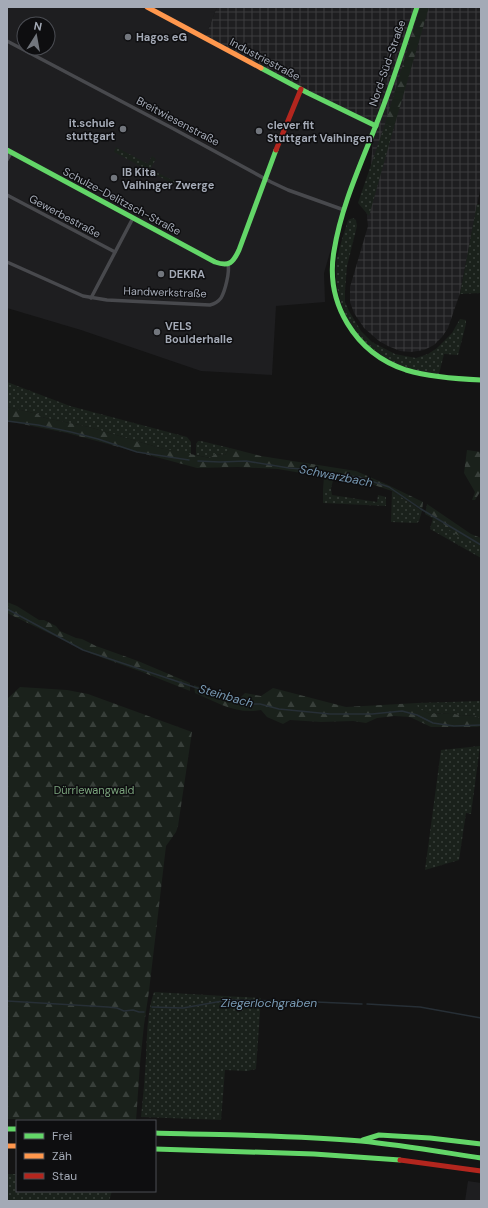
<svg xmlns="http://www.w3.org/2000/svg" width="488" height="1208" viewBox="0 0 488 1208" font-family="'DM Sans',sans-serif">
<defs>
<pattern id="industrial-grid" width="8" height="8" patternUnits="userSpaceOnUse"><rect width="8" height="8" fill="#1e1e20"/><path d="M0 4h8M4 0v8" fill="none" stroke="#3c3c3e"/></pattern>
<pattern id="grass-dots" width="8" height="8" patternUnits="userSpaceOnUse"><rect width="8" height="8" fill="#1a211b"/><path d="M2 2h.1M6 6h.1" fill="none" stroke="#383f3a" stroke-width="1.8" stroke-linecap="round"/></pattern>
<pattern id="forest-firs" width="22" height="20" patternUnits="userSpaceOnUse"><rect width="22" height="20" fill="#1a211b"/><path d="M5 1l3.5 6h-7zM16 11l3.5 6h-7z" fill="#383f3a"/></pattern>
</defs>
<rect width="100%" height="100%" fill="#141414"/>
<g fill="#1e1e20" fill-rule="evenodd">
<path d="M7,7H217L207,33L204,39L374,127L333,242L324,273L325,302L276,306L272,375L201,371L81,330L7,308ZM24,24H48V48H24Z"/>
<polygon points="468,1181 481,1183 481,1201 465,1201"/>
</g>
<polygon fill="url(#industrial-grid)" points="217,7 481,7 481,185 460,293 448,328 442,337 434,345 424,350 411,352 400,351 388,346 379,341 364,328 354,313 350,302 350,287 368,226 367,217 374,127 204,39 207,33"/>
<g fill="url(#grass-dots)">
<polygon points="385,124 394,127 369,216 358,203"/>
<polygon points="116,147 148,164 152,156 156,159 150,169 176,182 175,185 114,152"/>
<polygon points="477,204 481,205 481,293 460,294"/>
<path d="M353,218L356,220L357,226L347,266L345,291V302L349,311L361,331L372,342L395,354L416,358L428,354L437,348L452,333L460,319L466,320V324L458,355L444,354L439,374C430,373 420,372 412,370C393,364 371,350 358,335C343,317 334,287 336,264C338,250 344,234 348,220Z"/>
<polygon points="7,382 70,406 187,437 191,442 191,455 160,448 89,427 41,417 38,414 7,407"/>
<polygon points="198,441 201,441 230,448 225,455 215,454 210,458 196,455 196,444"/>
<polygon points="323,489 331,489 332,495 377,502 378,495 386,497 386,506 323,503"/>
<polygon points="392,491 422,511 419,521 417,523 391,522"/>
<polygon points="433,518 478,544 481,547 481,558 430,529"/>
<polygon points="481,701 481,719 473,715 461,716 452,713 430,714 417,708 417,703"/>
<polygon points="480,746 471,814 466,813 459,860 425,870 441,750"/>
<path d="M154,992L261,998L256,1069L247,1071L225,1070L221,1120L141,1117C143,1097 145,1077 146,1057C147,1036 147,1012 154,992Z"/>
<polygon points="7,1174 17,1174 17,1191 112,1191 109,1201 7,1201"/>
</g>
<g fill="url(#forest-firs)">
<polygon points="420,7 429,7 394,127 385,124"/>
<polygon points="7,407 38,414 41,417 89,427 160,448 210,458 215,454 225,455 230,448 261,456 356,471 386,484 423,502 422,511 392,491 359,480 333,480 331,489 323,489 324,477 278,469 238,467 197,468 67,433 7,421"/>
<polygon points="467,450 481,452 481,492 480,492 475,500 472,500 475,492 464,473"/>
<path d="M427,504L471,534L481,538V547C477,544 471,540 466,540L446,528L445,525L425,514Z"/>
<polygon points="7,602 17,606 39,620 44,620 56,626 60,631 76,638 82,639 96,646 138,661 190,683 190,691 142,672 92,654 7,613"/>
<path d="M194,685L221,695L238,700L245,693L261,696L273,688L346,707L417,703L418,708L430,714L452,713L461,716L473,715L481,719V726L477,727H431L410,717L394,716L377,718L366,723L353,721L321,722L290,720L283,724L267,717L261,710C237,715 216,702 195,693Z"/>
<polygon points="20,687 67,690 88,694 192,732 178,826 176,832 166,846 149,991 144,1025 140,1064 136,1121 78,1121 7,1119 7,699"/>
</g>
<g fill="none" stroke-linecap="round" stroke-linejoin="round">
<g stroke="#272f36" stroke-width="1.5">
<polyline points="7,421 38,425 71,432 98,439 137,452 189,460"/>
<polyline points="198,461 220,462 246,461 289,468 314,470 336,475 359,477 389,487 421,509 481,545"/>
<polyline points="7,609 83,650 245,704 260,704 279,709 330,714 372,714 402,711 417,715 433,723 454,726 481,725"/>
<polyline points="7,1001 108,1007 117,1008 124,1011 133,1010 139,1012 144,1012"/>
<polyline points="367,1004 420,1007 481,1018"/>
<polyline points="152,1007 183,1008 228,1000 293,1001 362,1004"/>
</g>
<g stroke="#48494d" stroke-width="3.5">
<polyline points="7,41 172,128 271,182 288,190 344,210"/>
<polyline points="7,160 11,153"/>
<polyline points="7,195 115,252"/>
<path d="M7,262L83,296L107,300L210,305C214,304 218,302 221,298C225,291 230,272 228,264"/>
<polyline points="91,298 133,218"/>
</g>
<g stroke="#63d668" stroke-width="5">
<path d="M417,7C404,46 392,86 376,125C360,166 341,207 334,251C325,303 355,353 406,370C430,377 456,379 481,380"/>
<polyline points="261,68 308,93 376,126"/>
<path d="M7,150L215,262C229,267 233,263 239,250L276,150"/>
<polyline points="7,1129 17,1129"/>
<path d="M155,1133C224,1135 293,1135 361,1141C401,1145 441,1152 481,1158"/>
<polyline points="363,1140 379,1135 430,1138 481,1144"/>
<polyline points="155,1149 314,1154 400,1160"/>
</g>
<g stroke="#ff974d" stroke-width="5">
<polyline points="147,7 261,68"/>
<polyline points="7,1146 17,1146"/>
</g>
<g stroke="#b3261e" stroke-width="5">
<polyline points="276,150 301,89"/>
<polyline points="400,1160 481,1171"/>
</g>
</g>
<g fill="#72767d" stroke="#0e0e10" stroke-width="1.5">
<circle cx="128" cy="37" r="4"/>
<circle cx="123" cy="129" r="4"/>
<circle cx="259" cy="131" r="4"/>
<circle cx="114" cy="178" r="4"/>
<circle cx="161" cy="274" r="4"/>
<circle cx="157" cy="332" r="4"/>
</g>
<g text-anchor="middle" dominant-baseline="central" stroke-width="3" stroke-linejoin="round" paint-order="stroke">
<g font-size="11" font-weight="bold" fill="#a4aab6" stroke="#0e0e10" text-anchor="start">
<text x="136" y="37">Hagos eG</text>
<text x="115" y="123" text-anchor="end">it.schule<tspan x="115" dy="13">stuttgart</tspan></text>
<text x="267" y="125">clever fit<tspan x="267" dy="13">Stuttgart Vaihingen</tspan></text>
<text x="122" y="172">IB Kita<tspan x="122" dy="13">Vaihinger Zwerge</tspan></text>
<text x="169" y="274">DEKRA</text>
<text x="165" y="326">VELS<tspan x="165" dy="13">Boulderhalle</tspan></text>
</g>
<g font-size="11" fill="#a4aab6" stroke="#0e0e10">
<text transform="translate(265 59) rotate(28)">Industriestraße</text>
<text transform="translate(387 63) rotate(-71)">Nord-Süd-Straße</text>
<text transform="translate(178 121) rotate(28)">Breitwiesenstraße</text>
<text transform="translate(122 201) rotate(28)">Schulze-Delitzsch-Straße</text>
<text transform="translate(65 216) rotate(28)">Gewerbestraße</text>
<text transform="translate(165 292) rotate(2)">Handwerkstraße</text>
</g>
<g font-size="11" fill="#79a27b" stroke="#0e0e10">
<text x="94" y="790">Dürrlewangwald</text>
</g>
<g font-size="12" font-style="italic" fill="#7899b3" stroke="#0e0e10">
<text transform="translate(336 476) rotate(11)">Schwarzbach</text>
<text transform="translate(226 696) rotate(16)">Steinbach</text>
<text x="269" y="1003">Ziegerlochgraben</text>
</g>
</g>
<rect width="488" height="1208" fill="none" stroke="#a4aab6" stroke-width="16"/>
<rect x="16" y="1120" width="140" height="72" fill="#0e0e10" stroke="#4a4c52"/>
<rect x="24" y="1133" width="20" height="6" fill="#63d668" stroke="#4a4c52"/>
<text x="52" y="1140" font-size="12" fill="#a4aab6">Frei</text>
<rect x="24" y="1153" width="20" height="6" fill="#ff974d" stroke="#4a4c52"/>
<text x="52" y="1160" font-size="12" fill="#a4aab6">Zäh</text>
<rect x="24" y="1173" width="20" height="6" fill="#b3261e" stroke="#4a4c52"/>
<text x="52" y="1180" font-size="12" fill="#a4aab6">Stau</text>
<g transform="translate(36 36) rotate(11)"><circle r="19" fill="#0e0e10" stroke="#4a4c52"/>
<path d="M0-3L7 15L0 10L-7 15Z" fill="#72767d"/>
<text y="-6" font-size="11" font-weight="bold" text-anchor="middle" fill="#a4aab6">N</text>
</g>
</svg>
